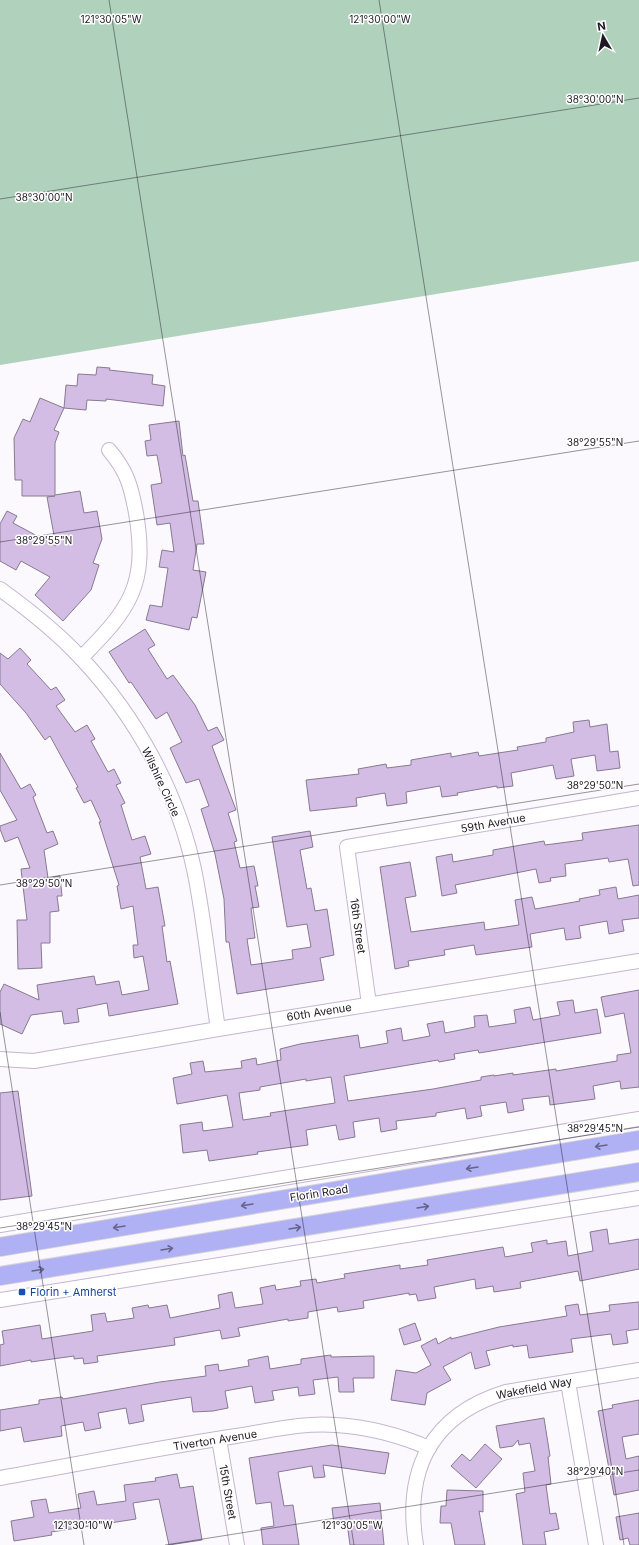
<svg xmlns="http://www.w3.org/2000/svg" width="639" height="1545" viewBox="0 0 639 1545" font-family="Inter,sans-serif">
<rect width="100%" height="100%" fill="#fbf9fe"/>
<polygon fill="#b0d2bc" points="0,0 639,0 639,261 0,365"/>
<g fill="#d3bde4" stroke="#877a91" fill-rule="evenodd">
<polygon points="97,367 110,368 109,370 153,375 152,384 165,386 163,406 106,399 106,401 87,400 86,410 64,408 66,385 77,386 78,374 96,375"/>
<polygon points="40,398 64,408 54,430 59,432 55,443 55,495 80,491 84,513 97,511 102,539 93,563 99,565 91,590 63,621 35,595 50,577 21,561 16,570 0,561 0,524 7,511 17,516 13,523 56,546 47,497 55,496 22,496 22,480 15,480 14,438 23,419 30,422"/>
<polygon points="179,421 183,456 185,455 193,501 198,501 204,544 197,544 193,570 206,572 197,618 192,617 189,630 146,620 150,605 162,607 168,568 159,567 162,550 174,552 170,523 157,525 151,485 162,483 157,455 147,456 145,441 151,440 149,425"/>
<polygon points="145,629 155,645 148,649 167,679 173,675 195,705 208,731 217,727 224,740 212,746 236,810 228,813 237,841 234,842 240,868 254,866 258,886 255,886 259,907 251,908 255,938 247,939 251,965 293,959 292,950 311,947 307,924 287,927 272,837 310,831 313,847 300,850 307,889 311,888 315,911 327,909 334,955 320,958 324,980 237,994 229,942 226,942 224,899 215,854 201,809 209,806 199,779 186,783 170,748 182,742 167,712 156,719 131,682 129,683 109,652"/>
<polygon points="20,648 31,660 27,664 51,690 56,687 65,700 56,706 75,732 87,725 95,739 91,741 108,772 114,769 121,783 116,785 125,803 121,805 132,840 145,836 151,854 140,857 146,889 158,887 165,926 162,926 167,962 170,961 178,1004 109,1016 107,1003 77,1009 79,1022 64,1024 62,1011 31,1015 22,1034 0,1024 0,992 4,984 39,1000 37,985 94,976 96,985 119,981 122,995 149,990 143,956 134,958 133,945 138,945 133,906 121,909 117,886 119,885 99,822 101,822 91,800 84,803 76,788 78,787 50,736 45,740 26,713 0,684 0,653 8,659"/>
<polygon points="589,720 590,727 607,724 610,752 618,751 620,768 597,771 595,755 571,759 574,776 556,779 553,765 511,773 513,786 497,788 497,786 457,793 458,795 442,797 440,786 406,792 407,803 387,806 385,793 356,798 357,806 310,811 306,780 359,774 358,769 386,764 387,768 411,765 411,760 451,753 451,757 478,752 479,756 518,750 517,747 546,742 546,738 574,732 573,722"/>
<polygon points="0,753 21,789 30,784 36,795 33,797 47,833 53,831 58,844 44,850 48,878 60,876 62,896 57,896 59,911 50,912 50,943 41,943 42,968 18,969 17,920 27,920 21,869 30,868 18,837 5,842 0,829 0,826 17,820 0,790"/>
<polygon points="639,825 639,885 633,886 628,859 609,862 608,858 565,864 566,876 550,878 551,881 539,883 536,869 455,885 457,893 442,896 436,857 452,854 453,862 493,855 493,850 544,841 545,845 583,840 582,833"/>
<polygon points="410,862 416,896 405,898 411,932 484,922 485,930 519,925 515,900 532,897 535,909 580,901 579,899 600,895 599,890 616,887 618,899 639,895 639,918 622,920 624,931 609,934 607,921 579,926 581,938 566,940 564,928 530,934 532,947 476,955 474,945 444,950 445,955 408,961 409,966 395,969 380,867"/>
<path d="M639,990V1087L621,1089L620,1081L593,1086L595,1099L550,1105L549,1096L522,1099L524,1110L508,1113L506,1102L480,1106L482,1116L467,1119L465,1108L436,1113V1116L396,1121L397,1129L381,1132L379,1118L353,1122L355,1137L339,1140L336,1125L306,1130L308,1145L257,1152L258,1154L209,1161L207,1150L183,1153L180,1125L202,1122L203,1131L233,1127L227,1095L177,1104L173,1078L192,1074L190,1063L203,1061L205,1072L242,1068L241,1061L256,1058L257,1065L281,1060L280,1049L300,1044L358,1035L360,1048L388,1043L386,1031L401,1028L403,1041L430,1036L427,1024L443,1021L445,1033L475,1027L474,1016L487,1015L489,1027L516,1023L514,1010L530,1007L533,1020L560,1015L557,1002L573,1000L575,1013L597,1009L601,1033L479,1053L478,1050L454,1054L455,1059L439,1062L438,1060L344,1076L348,1101L433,1089L481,1080V1077L494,1075V1076L513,1073V1075L556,1069V1071L617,1061V1055L631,1053L624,1013L605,1017L601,997ZM331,1077L335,1103L270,1113L271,1116L243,1120L239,1093L260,1090V1087L306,1079V1081Z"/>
<polygon points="18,1091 32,1196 0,1200 0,1093"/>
<polygon points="607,1229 609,1244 639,1239 639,1269 580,1281 578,1271 520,1282 521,1288 494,1292 493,1286 476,1289 475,1279 434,1287 436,1298 418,1301 416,1294 409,1295 409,1293 363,1301 364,1308 338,1312 337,1307 308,1312 308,1318 288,1321 288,1319 238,1328 240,1336 222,1339 220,1330 174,1338 175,1345 97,1356 98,1362 84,1364 83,1358 74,1359 74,1356 31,1362 31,1360 0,1366 0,1345 4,1344 2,1331 40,1325 42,1339 93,1331 91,1315 105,1313 107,1322 134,1318 132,1308 148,1305 149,1308 167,1305 170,1318 220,1308 218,1295 232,1292 235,1308 263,1304 260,1288 275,1285 276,1290 301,1286 300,1281 316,1279 317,1283 345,1278 344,1274 400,1265 400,1269 428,1265 427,1260 503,1247 505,1257 533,1252 531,1243 547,1240 547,1244 566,1241 568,1256 593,1251 590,1232"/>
<polygon points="639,1302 639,1329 626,1331 628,1343 613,1345 611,1334 571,1339 573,1352 529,1358 527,1345 513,1347 513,1345 486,1351 490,1365 475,1369 471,1352 443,1367 451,1380 427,1393 425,1405 391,1400 396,1370 416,1373 431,1365 421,1346 436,1338 438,1344 451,1337 451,1339 499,1327 567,1316 565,1306 578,1304 580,1315 610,1311 609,1305"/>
<polygon points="415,1323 421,1340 404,1345 399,1329"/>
<polygon points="331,1355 331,1357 374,1356 374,1378 353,1378 354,1392 339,1392 338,1377 313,1380 315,1394 299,1396 298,1387 272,1391 274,1400 255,1403 252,1386 225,1391 228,1408 213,1411 193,1412 191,1397 141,1405 144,1421 129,1424 126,1408 98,1413 101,1428 85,1431 83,1422 61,1426 62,1436 24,1442 21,1427 0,1431 0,1410 39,1404 39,1400 62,1397 63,1399 160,1382 206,1376 205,1366 218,1364 219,1371 249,1366 248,1360 268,1356 270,1369 301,1364 301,1359"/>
<polygon points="639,1400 639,1434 622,1437 626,1459 639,1456 639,1490 614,1495 598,1411 613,1408 612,1405"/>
<polygon points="544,1418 550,1456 548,1457 551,1484 546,1485 550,1514 556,1513 559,1529 544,1532 546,1545 523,1545 516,1494 525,1492 523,1473 535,1471 530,1443 519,1445 518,1440 513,1446 500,1448 496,1426"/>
<polygon points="485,1444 502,1459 476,1488 451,1466 462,1454 470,1461"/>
<polygon points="332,1445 389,1453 385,1474 323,1465 325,1477 314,1478 312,1466 278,1472 284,1506 293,1505 299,1545 263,1545 261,1528 274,1526 271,1502 256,1504 249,1458"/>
<polygon points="177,1474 180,1488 193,1486 202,1540 169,1545 159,1499 133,1503 136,1519 51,1532 52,1535 14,1541 11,1521 34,1517 31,1501 46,1499 49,1513 81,1508 78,1494 94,1491 97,1505 126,1501 124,1485 156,1481 155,1478"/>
<polygon points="447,1490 483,1491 483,1512 479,1511 485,1545 455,1545 451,1523 440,1523 441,1506 446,1506"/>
<polygon points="380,1503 384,1545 350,1545 347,1523 334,1524 332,1508"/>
<polygon points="639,1513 639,1545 630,1545 628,1538 620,1540 616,1517"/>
</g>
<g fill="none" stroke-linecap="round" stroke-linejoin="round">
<g stroke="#c4b6cf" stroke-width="16">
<g id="minor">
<path d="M0,589C29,610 56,631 80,657C136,716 179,794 195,874C205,925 210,977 218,1029"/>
<path d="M81,658C130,609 148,585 136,513C131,486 127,471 109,450"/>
<polyline points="369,1004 347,847 639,798"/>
<polyline points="0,1059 34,1061 218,1029 639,961"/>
<polyline points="0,1225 639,1119"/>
<polyline points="0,1300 639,1198"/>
<polyline points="568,1382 596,1545"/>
<polyline points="219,1439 237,1545"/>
<path d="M0,1478C79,1464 157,1448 236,1436C269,1431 303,1422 336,1425C368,1427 399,1435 429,1448"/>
<path d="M416,1545C404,1470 431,1415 506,1392L639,1370"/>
</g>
</g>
<g stroke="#d6d5d7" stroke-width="20">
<g id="major">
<polyline points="0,1247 639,1140"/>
<polyline points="0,1276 639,1172"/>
</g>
</g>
<use href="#minor" stroke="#fff" stroke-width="14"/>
<use href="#major" stroke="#b0b0f4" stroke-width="18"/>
</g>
<defs><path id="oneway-shaft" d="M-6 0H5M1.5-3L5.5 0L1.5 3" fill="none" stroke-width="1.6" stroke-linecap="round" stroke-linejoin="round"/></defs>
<g stroke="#66648a">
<use href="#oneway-shaft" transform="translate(601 1146) rotate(171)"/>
<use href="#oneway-shaft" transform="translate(472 1168) rotate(171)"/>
<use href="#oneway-shaft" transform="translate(247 1205) rotate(171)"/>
<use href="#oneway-shaft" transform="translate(423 1207) rotate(-9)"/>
<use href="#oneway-shaft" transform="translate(119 1227) rotate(171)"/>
<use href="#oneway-shaft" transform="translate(295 1228) rotate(-9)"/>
<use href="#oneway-shaft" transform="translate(167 1249) rotate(-9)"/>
<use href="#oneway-shaft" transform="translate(38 1270) rotate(-9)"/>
</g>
<path fill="none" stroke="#1d1821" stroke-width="1" stroke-opacity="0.45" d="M109,0L354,1545M379,0L624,1545M0,199L639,98M0,542L639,441M0,885L639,784M0,1012L84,1545M0,1228L639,1127M165,1545L639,1470"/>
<rect fill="#1a4fb4" stroke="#fff" stroke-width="1.5" x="18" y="1288" width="8" height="8" rx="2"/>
<g text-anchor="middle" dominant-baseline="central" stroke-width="3" stroke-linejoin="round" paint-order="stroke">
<g font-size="11" fill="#1d1821" stroke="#fff">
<text transform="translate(161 782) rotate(65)">Wilshire Circle</text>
<text transform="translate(493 823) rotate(-10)">59th Avenue</text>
<text transform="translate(358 926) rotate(82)">16th Street</text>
<text transform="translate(319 1012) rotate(-9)">60th Avenue</text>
<text transform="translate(319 1193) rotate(-9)">Florin Road</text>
<text transform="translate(534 1388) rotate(-11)">Wakefield Way</text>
<text transform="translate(215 1440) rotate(-9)">Tiverton Avenue</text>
<text transform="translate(228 1492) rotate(80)">15th Street</text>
</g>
<g font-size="11" fill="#164399" stroke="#fff" text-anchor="start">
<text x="30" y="1292">Florin + Amherst</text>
</g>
</g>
<g font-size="10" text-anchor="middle" fill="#1d1821" stroke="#fff" stroke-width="3" stroke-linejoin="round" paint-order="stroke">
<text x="111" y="23">121°30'05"W</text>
<text x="380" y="23">121°30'00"W</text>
<text x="595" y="103">38°30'00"N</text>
<text x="44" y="201">38°30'00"N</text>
<text x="595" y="446">38°29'55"N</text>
<text x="44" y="544">38°29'55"N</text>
<text x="595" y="789">38°29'50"N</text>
<text x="44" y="887">38°29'50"N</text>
<text x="595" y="1132">38°29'45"N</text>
<text x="44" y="1230">38°29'45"N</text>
<text x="595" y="1475">38°29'40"N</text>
<text x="83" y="1529">121°30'10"W</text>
<text x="352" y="1529">121°30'05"W</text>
</g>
<g transform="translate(603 36) rotate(351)" stroke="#ffffff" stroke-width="3" paint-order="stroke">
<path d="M0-3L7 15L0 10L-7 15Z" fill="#1d1821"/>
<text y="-6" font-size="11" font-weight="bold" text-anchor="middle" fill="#1d1821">N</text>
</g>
</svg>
